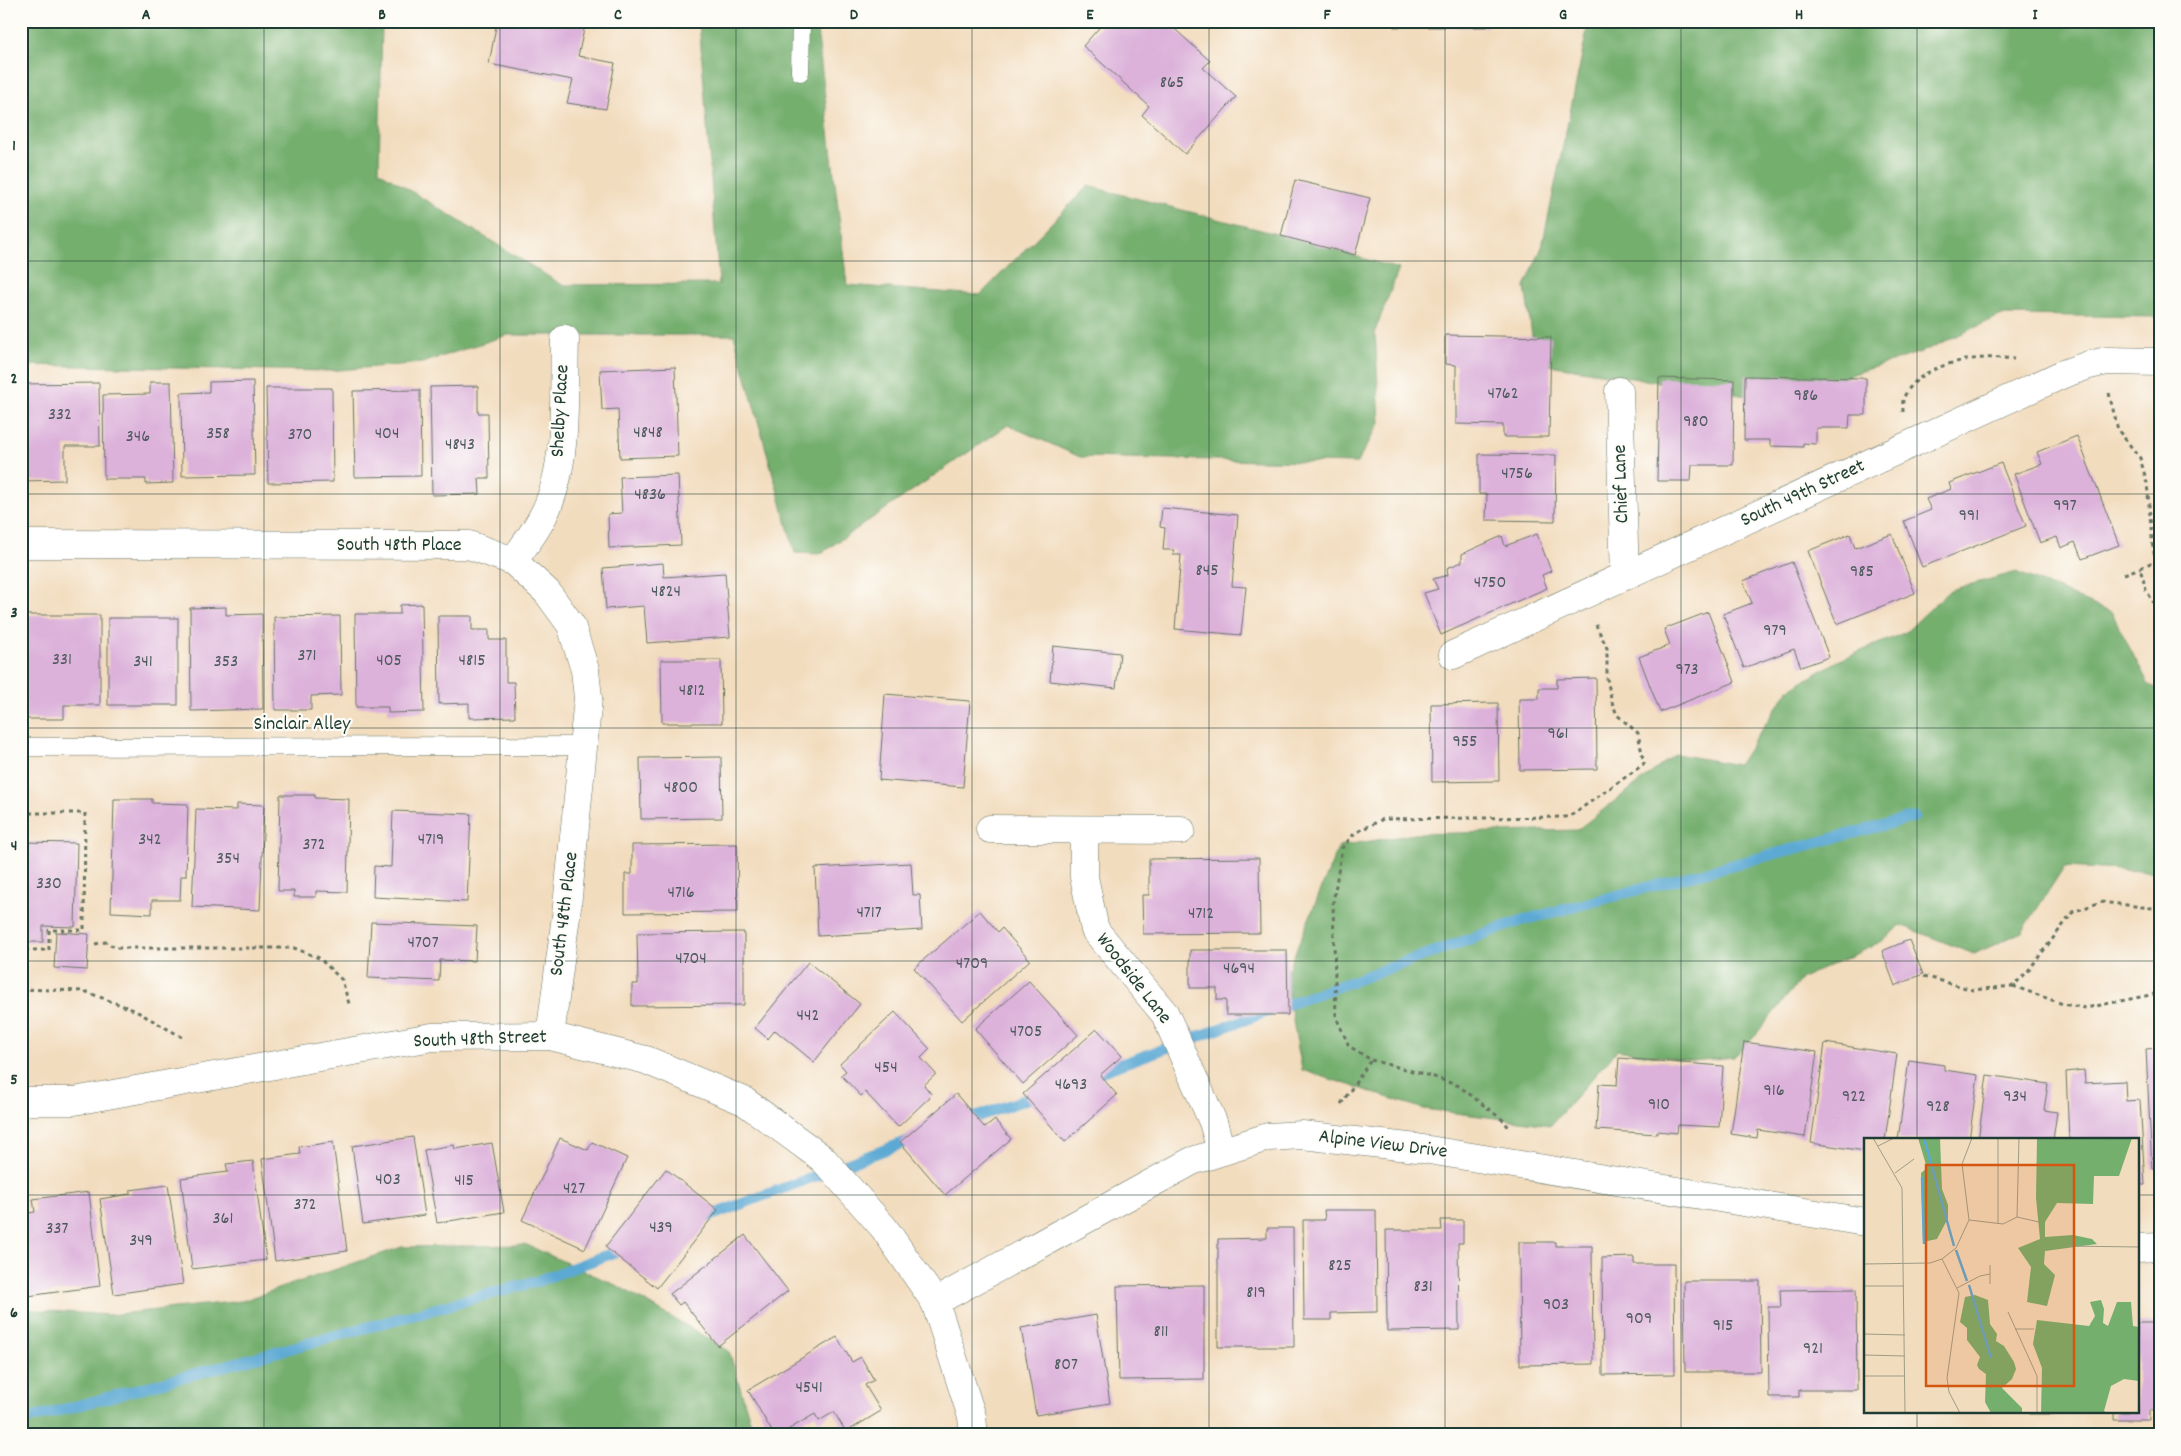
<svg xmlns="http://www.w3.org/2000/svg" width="2181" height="1456" viewBox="0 0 2181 1456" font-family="Dekko,sans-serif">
<rect width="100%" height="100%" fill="#fdfcf7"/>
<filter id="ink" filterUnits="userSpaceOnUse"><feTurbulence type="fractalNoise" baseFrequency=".02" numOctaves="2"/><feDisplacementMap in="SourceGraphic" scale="10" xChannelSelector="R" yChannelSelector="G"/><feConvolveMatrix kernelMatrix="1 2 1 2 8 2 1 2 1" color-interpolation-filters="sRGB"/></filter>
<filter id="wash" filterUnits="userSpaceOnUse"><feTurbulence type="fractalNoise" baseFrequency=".0096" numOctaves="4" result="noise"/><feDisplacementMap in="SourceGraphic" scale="20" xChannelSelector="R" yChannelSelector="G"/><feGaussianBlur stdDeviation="1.12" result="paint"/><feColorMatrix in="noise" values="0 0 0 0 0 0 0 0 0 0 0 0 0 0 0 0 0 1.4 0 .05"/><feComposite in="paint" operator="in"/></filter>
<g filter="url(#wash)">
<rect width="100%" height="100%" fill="#f2dcbe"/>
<g fill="#75af6e" stroke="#4a7651">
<polygon points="21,21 382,21 379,171 562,285 719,284 699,21 816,21 847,285 980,295 1088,186 1304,241 1399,269 1375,331 1380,423 1357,463 1080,457 1008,425 820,554 795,553 734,335 507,335 422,363 327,371 21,365"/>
<polygon points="1589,21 2160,21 2160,317 2002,315 1924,351 1773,400 1536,363 1525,287 1542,247"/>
<polygon points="2017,572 2112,613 2148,684 2160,690 2160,872 2064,867 2022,932 1974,954 1901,925 1878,944 1802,978 1757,1033 1734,1057 1692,1061 1617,1050 1551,1125 1424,1109 1302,1070 1285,977 1339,846 1415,834 1577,830 1676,754 1738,765 1788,690 1838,661 1906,632 1950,590"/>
<polygon points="527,1245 620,1287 729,1351 750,1420 752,1435 21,1435 21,1309 109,1315 242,1301 402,1247"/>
</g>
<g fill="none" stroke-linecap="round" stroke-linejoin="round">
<g stroke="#5ba9d4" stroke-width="11">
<polyline points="1091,1075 1520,921 1914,817"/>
<polyline points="962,1122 1041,1094"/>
<polyline points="702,1219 916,1138"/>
<polyline points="21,1421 538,1281 626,1248"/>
</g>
</g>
<g id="blocks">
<g fill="#dcb1da">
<polygon points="497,21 586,21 578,56 615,63 606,109 567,103 573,80 489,64"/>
<polygon points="1105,21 1166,21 1210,61 1203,68 1236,97 1185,154 1142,115 1149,106 1083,46"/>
<rect x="1394" y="21" width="93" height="6"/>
<polygon points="1295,180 1370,198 1355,255 1281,236"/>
<polygon points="1445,335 1551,337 1549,437 1503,437 1503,425 1456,424 1456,365 1445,364"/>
<polygon points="675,367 678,456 620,458 618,409 602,410 600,370"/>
<polygon points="1745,376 1866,378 1866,415 1850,415 1849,428 1816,428 1816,444 1803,443 1803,447 1770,446 1770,440 1744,440"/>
<polygon points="1659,378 1734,380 1733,465 1692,465 1691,481 1657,481"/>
<polygon points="253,381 255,475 182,476 181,393 209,392 209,382"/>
<polygon points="150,382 171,382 173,483 146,484 146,479 104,479 103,395 150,394"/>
<polygon points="99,383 100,446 65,446 65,480 21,481 21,384"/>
<polygon points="478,386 478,413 488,413 489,478 479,478 480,494 432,495 430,387"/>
<polygon points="266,388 332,388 333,482 268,483"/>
<polygon points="420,390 421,476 355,477 353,391"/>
<polygon points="2077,436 2119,545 2082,559 2075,542 2061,548 2057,537 2040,543 2014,474 2042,464 2037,452"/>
<polygon points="1479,454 1556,455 1555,521 1486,520 1487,494 1479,494"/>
<polygon points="2001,463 2026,526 1922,567 1904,521 1931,510 1926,499 1951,489 1949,483"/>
<polygon points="678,475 681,545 609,548 608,514 622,513 620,477"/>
<polygon points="1162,508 1238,515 1232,586 1246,587 1241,635 1175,629 1181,555 1173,555 1174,550 1163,550 1165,528 1160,527"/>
<polygon points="1537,534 1551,571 1542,575 1547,588 1441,635 1424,593 1438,589 1433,579 1448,575 1447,568 1462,562 1462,554 1502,536 1505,546"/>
<polygon points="1850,534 1855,548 1892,534 1915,593 1837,624 1808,551"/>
<polygon points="1792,562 1829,657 1801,667 1794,649 1744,668 1723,614 1752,603 1743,581"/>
<polygon points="663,563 664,577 725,573 730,637 647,643 644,606 606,609 603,568"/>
<polygon points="422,604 424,712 388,713 388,707 356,707 355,614 400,614 400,605"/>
<polygon points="226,607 226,615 262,614 263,709 191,711 190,608"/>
<polygon points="1708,612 1735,682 1660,712 1639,657 1670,645 1664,629"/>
<polygon points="25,615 100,615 100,705 64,705 64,719 25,719"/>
<polygon points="340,616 341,695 311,696 311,710 275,710 274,617"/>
<polygon points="438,616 472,616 472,630 489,630 489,640 506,640 506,682 514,682 515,717 469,718 469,703 439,704"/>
<rect x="108" y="618" width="70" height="87"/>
<polygon points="1053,646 1120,653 1116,688 1050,681"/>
<polygon points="661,660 721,660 722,723 662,723"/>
<polygon points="1596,678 1597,769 1520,770 1519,699 1539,699 1539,688 1557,688 1557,679"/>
<polygon points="885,694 970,701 963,787 879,780"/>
<polygon points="1498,703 1499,781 1432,782 1431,704"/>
<polygon points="721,757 722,818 641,819 640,758"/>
<polygon points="280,795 315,795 315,798 349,799 347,892 316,891 316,897 294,897 294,891 278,891"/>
<polygon points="114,799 152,799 152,803 188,804 186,876 181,876 180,900 152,900 152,914 111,912"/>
<polygon points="237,804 264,805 260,910 192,907 196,809 237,810"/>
<polygon points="393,811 471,814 467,902 373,897 374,866 391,867"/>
<polygon points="21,842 77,843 75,927 43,926 43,942 21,942"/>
<polygon points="737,844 738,912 625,913 625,874 632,874 632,845"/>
<polygon points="1259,858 1260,933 1143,934 1142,895 1149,895 1149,859"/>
<polygon points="911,863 913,895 920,895 922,930 818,936 815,868"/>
<polygon points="980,911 998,932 1002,928 1030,960 962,1021 914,968"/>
<polygon points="371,922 477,926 475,961 440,960 439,981 368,978"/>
<polygon points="56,932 89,934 87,970 54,968"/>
<polygon points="744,932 744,1005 632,1006 632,984 638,984 637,933"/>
<polygon points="1909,940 1923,974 1895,986 1882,951"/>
<polygon points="1190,950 1287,950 1288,1015 1226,1015 1226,1000 1217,1000 1217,988 1190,988"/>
<polygon points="808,962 860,1004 814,1062 775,1030 768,1039 755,1028"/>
<polygon points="1029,981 1078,1035 1023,1084 975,1029"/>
<polygon points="895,1012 930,1049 921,1058 936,1074 924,1085 932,1095 898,1127 865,1092 861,1096 841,1075 846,1071 840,1064"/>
<polygon points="1097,1029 1122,1056 1100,1075 1117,1095 1065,1142 1023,1094"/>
<polygon points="1744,1042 1817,1052 1805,1137 1758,1130 1757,1138 1731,1134"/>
<polygon points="1825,1043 1897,1054 1885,1140 1865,1140 1865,1151 1811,1143"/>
<polygon points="2160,1048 2160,1169 2152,1169 2146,1049"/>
<polygon points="1619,1058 1723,1066 1719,1127 1678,1125 1677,1133 1657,1131 1657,1134 1596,1130 1599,1084 1617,1085"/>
<polygon points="1909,1060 1944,1065 1944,1070 1978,1075 1969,1140 1898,1140"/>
<polygon points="2084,1070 2085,1083 2125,1081 2126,1101 2140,1100 2145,1185 2137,1185 2137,1140 2069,1140 2066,1072"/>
<polygon points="1987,1075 2048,1084 2044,1110 2057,1112 2053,1140 1978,1140"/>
<polygon points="956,1094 985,1128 995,1120 1011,1139 945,1195 900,1142"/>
<polygon points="413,1137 425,1215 363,1224 352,1146"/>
<polygon points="560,1138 588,1150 592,1142 627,1158 585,1249 522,1220"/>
<polygon points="333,1142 347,1251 275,1261 262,1159 300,1154 299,1147"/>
<polygon points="492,1143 504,1212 437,1223 424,1150 454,1145 455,1149"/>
<polygon points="253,1161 266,1260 192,1269 181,1178 228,1172 226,1164"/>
<polygon points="666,1169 718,1210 657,1288 605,1247"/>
<polygon points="168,1185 183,1284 114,1294 100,1199 130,1194 130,1190"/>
<polygon points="89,1192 100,1286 28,1296 21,1245 21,1214 35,1212 33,1199"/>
<polygon points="1324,1210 1376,1210 1377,1312 1331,1313 1331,1320 1304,1320 1303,1220 1325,1220"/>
<polygon points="1441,1220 1463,1220 1463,1243 1458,1243 1459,1330 1387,1331 1386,1230 1442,1230"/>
<polygon points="1267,1228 1293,1228 1294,1347 1218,1347 1218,1239 1267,1238"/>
<polygon points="745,1235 788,1291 718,1346 683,1302 679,1305 670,1294"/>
<polygon points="1519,1242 1555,1242 1555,1246 1592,1246 1593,1364 1520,1365"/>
<polygon points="1634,1257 1634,1264 1674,1264 1675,1374 1603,1375 1602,1258"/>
<polygon points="1684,1281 1760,1281 1761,1372 1685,1372"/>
<polygon points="1204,1285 1204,1379 1119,1380 1117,1286"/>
<polygon points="1856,1289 1857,1390 1799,1390 1799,1397 1769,1397 1768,1307 1781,1307 1780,1290"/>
<polygon points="1096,1315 1110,1403 1036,1415 1021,1328"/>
<polygon points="2137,1323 2160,1323 2160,1410 2149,1410 2149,1420 2114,1420 2114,1412 2137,1412"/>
<polygon points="837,1337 852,1362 861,1357 874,1380 865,1385 881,1411 846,1432 834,1412 819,1421 815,1414 779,1435 774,1435 748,1390"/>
<rect x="2030" y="1412" width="24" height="2"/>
</g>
</g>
</g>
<g filter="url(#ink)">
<use href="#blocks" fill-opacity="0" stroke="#697564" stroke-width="1"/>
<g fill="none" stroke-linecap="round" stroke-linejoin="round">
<g stroke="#697564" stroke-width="19">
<g id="service">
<polyline points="800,72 801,21"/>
<polyline points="21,747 583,746"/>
</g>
</g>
<g stroke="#697564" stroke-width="29">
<g id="minor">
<polyline points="1619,391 1625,576"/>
<polyline points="21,544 469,545 513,561 547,592 571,625 585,670 588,698 566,916 550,1036"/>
<path d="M513,561C525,545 538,528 546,510C569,461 563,392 565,339"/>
<polyline points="1453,655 2063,374 2089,365 2107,361 2160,362"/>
<polyline points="990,829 1181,830"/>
<polyline points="1084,830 1084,877 1095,930 1165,1014 1213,1122 1221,1150"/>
<polyline points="21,1101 74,1101 432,1037 550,1036 646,1060 744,1101 823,1159 884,1228 935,1302 1192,1161 1268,1137 1302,1135 1417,1148 1865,1222"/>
<polyline points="2137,1248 2160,1247"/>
</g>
</g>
<g stroke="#697564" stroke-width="29">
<polyline id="tertiary" points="935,1302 972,1417 974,1435"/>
</g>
<g stroke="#697564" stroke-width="3" stroke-dasharray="4 4" stroke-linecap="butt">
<polyline points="2109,393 2118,430 2140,458 2147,483 2153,550 2157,560 2140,568 2146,590 2160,613"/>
<path d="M1903,412C1903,407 1902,401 1904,397C1920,362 1980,354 2014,359"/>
<polyline points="2124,574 2140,568"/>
<polyline points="21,813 85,813 84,930 49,930 49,950 21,950"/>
<polyline points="95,944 106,942 116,948 294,948 319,958 342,980 350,1007"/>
<polyline points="1924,976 1973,990 2013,986 2028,971 2073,912 2101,902 2160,909"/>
<polyline points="2013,986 2063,1004 2086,1008 2160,993"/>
<polyline points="21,989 84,991 134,1010 182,1037"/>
<polyline points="1371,1060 1434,1077 1459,1086 1504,1121 1510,1129"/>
<polyline points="1341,1104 1371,1060 1349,1046 1336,1017 1333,903 1342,848 1355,833 1383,819 1569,817 1644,764 1638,733 1617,715 1612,702 1607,679 1607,648 1596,625"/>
</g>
<use href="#service" stroke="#fff" stroke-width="18"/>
<use href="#minor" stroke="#fff" stroke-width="28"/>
<use href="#tertiary" stroke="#fff" stroke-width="28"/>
</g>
</g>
<path fill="none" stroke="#1f3d34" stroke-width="1" stroke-opacity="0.55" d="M264,21V1435M500,21V1435M736,21V1435M972,21V1435M1209,21V1435M1445,21V1435M1681,21V1435M1917,21V1140M21,261H2160M21,494H2160M21,728H2160M21,961H2160M21,1195H1865M2137,1195H2160M1917,1412V1435"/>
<g text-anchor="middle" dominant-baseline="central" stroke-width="4.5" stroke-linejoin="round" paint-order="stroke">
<g font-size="18" fill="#4e5a5e">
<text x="1172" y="83">865</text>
<text x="1503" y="394">4762</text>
<text x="1806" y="396">986</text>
<text x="60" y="415">332</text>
<text x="1696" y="422">980</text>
<text x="648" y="433">4848</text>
<text x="218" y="434">358</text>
<text x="387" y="434">404</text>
<text x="300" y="435">370</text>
<text x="138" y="437">346</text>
<text x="460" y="445">4843</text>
<text x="1517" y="474">4756</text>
<text x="650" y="495">4836</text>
<text x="2065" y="506">997</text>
<text x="1969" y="516">991</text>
<text x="1207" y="571">845</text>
<text x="1862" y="572">985</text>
<text x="1490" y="583">4750</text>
<text x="666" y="592">4824</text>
<text x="1775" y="631">979</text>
<text x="307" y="656">371</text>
<text x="62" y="660">331</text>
<text x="389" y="661">405</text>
<text x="472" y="661">4815</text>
<text x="143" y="662">341</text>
<text x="226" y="662">353</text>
<text x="1687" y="670">973</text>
<text x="692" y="691">4812</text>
<text x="1558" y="734">961</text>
<text x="1465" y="742">955</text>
<text x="681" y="788">4800</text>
<text x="150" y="840">342</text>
<text x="431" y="840">4719</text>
<text x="314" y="845">372</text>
<text x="228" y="859">354</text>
<text x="49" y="884">330</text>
<text x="681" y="893">4716</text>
<text x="869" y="913">4717</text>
<text x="1201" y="914">4712</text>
<text x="423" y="943">4707</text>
<text x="691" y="959">4704</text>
<text x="972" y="964">4709</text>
<text x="1239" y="969">4694</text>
<text x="808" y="1016">442</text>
<text x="1026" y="1032">4705</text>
<text x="886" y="1068">454</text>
<text x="1071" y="1085">4693</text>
<text x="1774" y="1091">916</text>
<text x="1854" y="1097">922</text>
<text x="2015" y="1097">934</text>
<text x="1659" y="1105">910</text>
<text x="1938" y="1107">928</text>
<text x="388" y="1180">403</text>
<text x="464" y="1181">415</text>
<text x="574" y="1189">427</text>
<text x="305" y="1205">372</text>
<text x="223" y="1219">361</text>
<text x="661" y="1228">439</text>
<text x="57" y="1229">337</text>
<text x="141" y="1241">349</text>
<text x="1340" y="1266">825</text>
<text x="1423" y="1287">831</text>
<text x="1256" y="1293">819</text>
<text x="1556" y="1305">903</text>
<text x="1639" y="1319">909</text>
<text x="1723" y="1326">915</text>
<text x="1161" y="1332">811</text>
<text x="1813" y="1349">921</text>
<text x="1066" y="1365">807</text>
<text x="809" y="1388">4541</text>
</g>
<g font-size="20" fill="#1f3d34" stroke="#fdfcf7">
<text transform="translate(561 411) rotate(-87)">Shelby Place</text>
<text transform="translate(1622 484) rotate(-92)">Chief Lane</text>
<text transform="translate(1803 494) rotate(-25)">South 49th Street</text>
<text x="399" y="546">South 48th Place</text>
<text x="302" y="725">Sinclair Alley</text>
<text transform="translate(565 914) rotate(-83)">South 48th Place</text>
<text transform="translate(1133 979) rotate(52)">Woodside Lane</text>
<text transform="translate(480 1040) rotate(-2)">South 48th Street</text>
<text transform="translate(1383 1145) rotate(7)">Alpine View Drive</text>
</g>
</g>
<g transform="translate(1864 1138)">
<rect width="275" height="275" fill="#f2dcbe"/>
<path d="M54,0H76L78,51L84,67V80L73,101L59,104L57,35L63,30ZM173,0H268L255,38H230L229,66L193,65L181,84V99L209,97L228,101L233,106L181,113L180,126L191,137L183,168L163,164L167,129L154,110L176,101L172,60ZM111,157L124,162L126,186L133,196L132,203L140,208L150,224L152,231L148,241L138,250L158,270V275H127L121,264L122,236L115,231L113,227L116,219L103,202V190L96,184L101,159ZM237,162L240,171L239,185L244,188L253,164H267L269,188L275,189V243L260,241L247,248L240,273L243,275H177L178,230L169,206L173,182L225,188L231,178L226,164Z" fill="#75af6e"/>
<path fill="none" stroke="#5ba9d4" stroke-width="2.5" d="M60,0L90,108M58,39L60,106M92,112L103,143M105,147L127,220"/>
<path fill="none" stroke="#9e9c87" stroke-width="1" d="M9,0L38,50L41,275M134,0V86M14,8L30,0M31,35L50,21M153,79L175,84M105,82L139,86L153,79L155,0M202,108L275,109M78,121L95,155L83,240L85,254L96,275M0,126L66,125L78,121L92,110L105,82L98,26L108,0M126,146V127M0,148H40M93,150L116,138L126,136M144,174L173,238V275M151,191H170M0,196L41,197M0,217L41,218M0,238H41"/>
<path fill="#d45610" fill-opacity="0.15" stroke="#d45610" stroke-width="2.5" d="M62,27H210V248H62Z"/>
<rect width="275" height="275" fill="none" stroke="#1f3d34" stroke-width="2.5"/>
</g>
<rect width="2181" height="1456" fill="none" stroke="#fdfcf7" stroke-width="55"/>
<rect x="28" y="28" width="2126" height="1400" fill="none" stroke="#1f3d34" stroke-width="2"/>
<g font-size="16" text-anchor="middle" font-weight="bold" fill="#1f3d34">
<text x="146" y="19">A</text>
<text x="382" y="19">B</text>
<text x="618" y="19">C</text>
<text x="854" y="19">D</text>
<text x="1090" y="19">E</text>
<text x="1327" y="19">F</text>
<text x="1563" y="19">G</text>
<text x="1799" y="19">H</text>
<text x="2035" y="19">I</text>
<text x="14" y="150">1</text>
<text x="14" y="383">2</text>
<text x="14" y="617">3</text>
<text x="14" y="850">4</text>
<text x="14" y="1084">5</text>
<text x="14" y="1317">6</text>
</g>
</svg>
